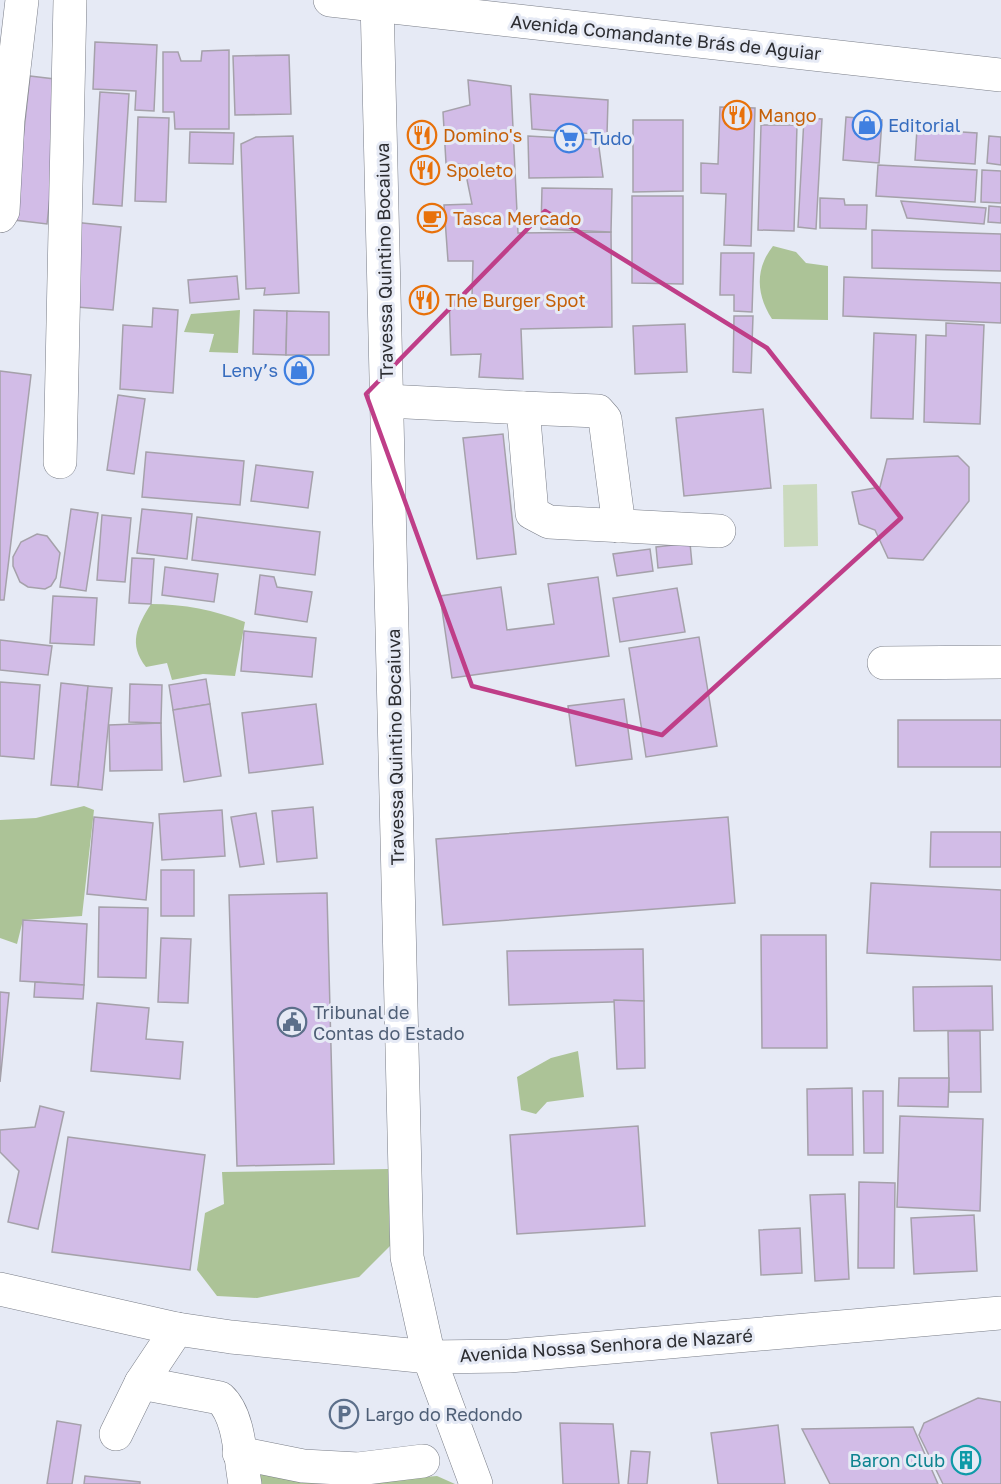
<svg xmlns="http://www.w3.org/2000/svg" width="1001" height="1484" viewBox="0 0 1001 1484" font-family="'Golos Text',sans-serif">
<rect width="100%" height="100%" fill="#e6eaf5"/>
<polygon fill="#cbdabe" points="817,484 818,546 784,547 783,485"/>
<g fill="#acc397">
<path d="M773,246L796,252L806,263L828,266V320L772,319C756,294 755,269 773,246Z"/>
<polygon points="240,310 238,353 209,352 214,334 184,332 191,314"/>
<path d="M151,604C184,604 214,610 245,622L235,676L203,674L172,680L167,663L146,667C128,644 137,626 151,604Z"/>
<polygon points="84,806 94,810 82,916 23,920 17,944 0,938 0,820 36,818"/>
<polygon points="578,1051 584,1097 547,1102 536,1114 521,1110 517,1077 551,1058"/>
<polygon points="388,1169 390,1246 359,1277 257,1298 217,1296 197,1270 205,1213 224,1204 222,1172"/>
<polygon points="253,1474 378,1481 437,1476 455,1484 257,1484"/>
</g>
<g fill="#d2bce7" stroke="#a5a1aa" stroke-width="1.5">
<polygon points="95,42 157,45 154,111 135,110 136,91 93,89"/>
<polygon points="229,50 229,129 175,129 174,112 163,112 163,52 178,52 181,61 201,61 202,51"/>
<polygon points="289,55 291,114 235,115 233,56"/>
<polygon points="30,76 63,80 47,224 14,220"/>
<polygon points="468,80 511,86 518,233 611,232 612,327 521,329 523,379 479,377 481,354 451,355 449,297 472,297 473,261 448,261 444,205 472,204 464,165 446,163 443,112 470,105"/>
<polygon points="100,92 129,94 122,206 93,204"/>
<polygon points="530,94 608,100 607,135 532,129"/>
<polygon points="720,107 755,108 751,246 724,245 726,194 701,193 701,163 718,164"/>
<polygon points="138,117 169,118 166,202 135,201"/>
<polygon points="846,117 882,120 879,163 843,160"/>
<polygon points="804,118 822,119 816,229 798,227"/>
<polygon points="633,120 683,120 683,191 633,192"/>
<polygon points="761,125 797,125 794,231 758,230"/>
<polygon points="917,129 977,133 975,164 915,160"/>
<polygon points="190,132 234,133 233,164 189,163"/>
<polygon points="293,136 299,293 264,295 265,288 246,289 241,144 256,137"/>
<polygon points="528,136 598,140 603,177 529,178"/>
<polygon points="989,136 1001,137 1001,165 987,163"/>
<polygon points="878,165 977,170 975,202 876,196"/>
<polygon points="982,170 1001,171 1001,203 981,202"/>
<polygon points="542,188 612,189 611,232 541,229"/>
<polygon points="632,196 683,196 683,284 632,283"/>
<polygon points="820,198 844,199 845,205 867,205 866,229 820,228"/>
<polygon points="901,201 986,208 984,224 907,218"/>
<polygon points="989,206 1001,207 1001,223 988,222"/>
<polygon points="73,222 121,227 113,310 65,306"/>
<polygon points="872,230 1001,234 1001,271 872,268"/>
<polygon points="721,253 754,253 752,312 734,311 734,295 720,295"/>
<polygon points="237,276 239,299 190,303 188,280"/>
<polygon points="844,277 1001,283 1001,323 843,316"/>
<polygon points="153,308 178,310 173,393 120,389 123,325 152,327"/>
<polygon points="254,310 287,311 286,355 253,354"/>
<polygon points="287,311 329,312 329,355 286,355"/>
<polygon points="734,316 753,316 751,373 733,372"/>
<polygon points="946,323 984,325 980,424 924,422 926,335 946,336"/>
<polygon points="685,324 687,372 635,374 633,326"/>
<polygon points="874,333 916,335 913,419 871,418"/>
<polygon points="0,371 31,375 4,600 0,600"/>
<polygon points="118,395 145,399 134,474 107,470"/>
<polygon points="763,409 771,488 684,496 676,418"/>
<polygon points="503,434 516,554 477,559 463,438"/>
<polygon points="146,452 244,461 240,505 142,497"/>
<polygon points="958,456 969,467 969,501 923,560 888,558 875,530 859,524 852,492 880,487 887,459"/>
<polygon points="256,465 313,472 308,508 251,501"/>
<polygon points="71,509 98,513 86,591 60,587"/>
<polygon points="142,509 192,514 187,559 137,553"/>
<polygon points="102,515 131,518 125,582 97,580"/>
<polygon points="197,517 320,532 315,575 192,560"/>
<polygon points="37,534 47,536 60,553 56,578 51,586 45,589 28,587 20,582 13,566 13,557 21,542"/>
<polygon points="690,543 692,564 658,568 656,547"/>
<polygon points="650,549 653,571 617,576 613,554"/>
<polygon points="132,558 154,559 151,604 129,603"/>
<polygon points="165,567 218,574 214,602 162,595"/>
<polygon points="260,575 274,577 277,587 312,592 307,622 255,614"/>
<polygon points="598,577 609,656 452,678 440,596 501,587 507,630 554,624 548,584"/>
<polygon points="677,588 685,632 620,642 613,598"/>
<polygon points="53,596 97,598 94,645 50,643"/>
<polygon points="244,631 316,638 312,677 241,671"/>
<polygon points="699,637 717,746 646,757 629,648"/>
<polygon points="0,640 52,646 48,675 0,670"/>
<polygon points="206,679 210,704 173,710 169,685"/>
<polygon points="0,682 40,685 34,759 0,756"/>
<polygon points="61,683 88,686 78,787 51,785"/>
<polygon points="130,684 162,685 161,723 129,722"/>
<polygon points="88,686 112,688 102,790 78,787"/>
<polygon points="624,699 632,759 576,766 568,706"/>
<polygon points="210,704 221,776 184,782 173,710"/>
<polygon points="316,704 323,764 249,773 242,713"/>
<rect x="898" y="720" width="103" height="47"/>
<polygon points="161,723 162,770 110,771 109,725"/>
<polygon points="313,807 317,858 277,862 272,811"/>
<polygon points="222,810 225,856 162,860 159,814"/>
<polygon points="256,813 264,864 240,867 231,817"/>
<polygon points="94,817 153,823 146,900 87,894"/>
<polygon points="728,817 735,903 443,925 436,839"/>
<polygon points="931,832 1001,832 1001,867 930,867"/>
<rect x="161" y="870" width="33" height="46"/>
<polygon points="871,883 1001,890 1001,960 867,953"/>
<polygon points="327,893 334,1164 237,1166 229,895"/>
<polygon points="99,907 148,908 146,978 98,977"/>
<polygon points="23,920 87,924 84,985 20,981"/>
<polygon points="761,935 826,935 827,1048 762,1048"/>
<polygon points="161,938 191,939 188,1003 158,1002"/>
<polygon points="643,949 644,1001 509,1005 507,951"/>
<polygon points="35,982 84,985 83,999 34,997"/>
<polygon points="992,986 993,1030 914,1031 913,987"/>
<polygon points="0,992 9,993 0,1082"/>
<polygon points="614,1000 644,1001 645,1068 617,1069"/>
<polygon points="97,1003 149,1008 146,1039 183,1042 180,1079 91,1071"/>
<polygon points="948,1031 980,1031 981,1092 949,1092"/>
<polygon points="899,1078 949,1078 948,1107 898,1106"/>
<polygon points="852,1088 853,1155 808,1155 807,1089"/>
<polygon points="863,1091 883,1091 883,1153 864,1153"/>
<polygon points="40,1106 64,1112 38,1229 8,1222 19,1171 0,1152 0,1130 35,1127"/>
<polygon points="900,1116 983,1119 980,1211 897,1207"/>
<polygon points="638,1126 645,1226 517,1234 510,1135"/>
<polygon points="68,1137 205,1155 190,1270 52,1252"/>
<polygon points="859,1182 895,1183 894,1268 858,1268"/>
<polygon points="845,1194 849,1279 815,1281 810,1195"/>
<polygon points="974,1215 977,1271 914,1274 911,1218"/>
<polygon points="800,1228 802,1273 761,1275 759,1230"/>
<polygon points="978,1398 1001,1402 1001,1484 943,1484 919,1435 924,1423"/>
<polygon points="57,1421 81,1425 72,1484 47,1484"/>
<polygon points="560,1423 613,1424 619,1484 563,1484"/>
<polygon points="778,1425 785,1484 718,1484 711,1433"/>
<polygon points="913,1427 938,1484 830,1484 802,1429"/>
<polygon points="631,1451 650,1452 647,1484 628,1484"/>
<polygon points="85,1476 140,1482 140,1484 84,1484"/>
</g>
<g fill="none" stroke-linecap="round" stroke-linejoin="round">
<g stroke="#7a7e88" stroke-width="34">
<g id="minor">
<polyline points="330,0 1001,75"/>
<polyline points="377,0 407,1257 429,1357 476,1484"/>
<polyline points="0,216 3,211 8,120 22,0"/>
<polyline points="387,401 523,408 532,513 549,522 719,531"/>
<polyline points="523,408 598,411 605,419 619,526"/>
<polyline points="60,462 70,0"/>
<polyline points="884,663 1001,662"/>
<path d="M141,1383L220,1398C240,1416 240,1458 245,1484"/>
<polyline points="116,1434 141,1383 177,1329"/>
<polyline points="239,1453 303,1466 358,1469 423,1461"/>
</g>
</g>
<g stroke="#7a7e88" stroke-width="34">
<polyline id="major" points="0,1289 177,1329 231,1337 429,1357 509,1356 1001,1313"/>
</g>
<use href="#minor" stroke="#fff" stroke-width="33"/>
<use href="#major" stroke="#fff" stroke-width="33"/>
</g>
<path fill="none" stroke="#bf3e88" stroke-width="4.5" stroke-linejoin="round" d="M545,211L767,348L901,518L662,735L472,686L366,394Z"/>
<defs>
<g id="restaurant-ring" transform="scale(1.5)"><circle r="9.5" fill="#e6eaf5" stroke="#e8710a" stroke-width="1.5"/><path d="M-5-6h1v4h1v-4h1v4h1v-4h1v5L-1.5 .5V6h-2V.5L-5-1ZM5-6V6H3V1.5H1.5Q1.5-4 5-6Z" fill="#e8710a"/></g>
<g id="shop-ring" transform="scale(1.5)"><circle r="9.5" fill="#e6eaf5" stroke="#3f7fe0" stroke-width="1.5"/><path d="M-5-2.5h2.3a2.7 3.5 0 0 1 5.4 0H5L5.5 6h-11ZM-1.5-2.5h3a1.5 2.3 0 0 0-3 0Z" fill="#3f7fe0"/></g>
<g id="supermarket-ring" transform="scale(1.5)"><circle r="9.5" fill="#e6eaf5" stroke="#3f7fe0" stroke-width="1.5"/><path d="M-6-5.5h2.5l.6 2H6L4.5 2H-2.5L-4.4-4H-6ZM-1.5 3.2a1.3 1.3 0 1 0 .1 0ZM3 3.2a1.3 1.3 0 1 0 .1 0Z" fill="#3f7fe0"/></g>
<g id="cafe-ring" transform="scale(1.5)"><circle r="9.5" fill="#e6eaf5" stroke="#e8710a" stroke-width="1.5"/><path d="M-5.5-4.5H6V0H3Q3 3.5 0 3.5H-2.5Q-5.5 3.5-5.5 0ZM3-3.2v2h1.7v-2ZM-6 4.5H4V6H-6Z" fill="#e8710a"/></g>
<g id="civic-ring" transform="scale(1.5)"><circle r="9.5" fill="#e6eaf5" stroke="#5c6f8a" stroke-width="1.5"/><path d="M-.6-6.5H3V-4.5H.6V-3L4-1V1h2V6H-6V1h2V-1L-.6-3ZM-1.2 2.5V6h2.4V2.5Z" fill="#5c6f8a"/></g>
<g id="parking-ring" transform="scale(1.5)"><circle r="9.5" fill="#e6eaf5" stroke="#5c6f8a" stroke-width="1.5"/><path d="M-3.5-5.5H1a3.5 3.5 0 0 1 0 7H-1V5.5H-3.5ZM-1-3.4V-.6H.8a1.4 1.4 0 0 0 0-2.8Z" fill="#5c6f8a"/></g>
<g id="building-ring" transform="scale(1.5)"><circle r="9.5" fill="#e6eaf5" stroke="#0f9aa8" stroke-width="1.5"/><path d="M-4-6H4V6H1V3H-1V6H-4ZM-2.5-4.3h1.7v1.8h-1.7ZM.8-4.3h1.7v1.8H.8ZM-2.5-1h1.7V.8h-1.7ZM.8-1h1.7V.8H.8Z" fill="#0f9aa8"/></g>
</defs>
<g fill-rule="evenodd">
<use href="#restaurant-ring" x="737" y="115"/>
<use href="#shop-ring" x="867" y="125"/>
<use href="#restaurant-ring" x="422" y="135"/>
<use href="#supermarket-ring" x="569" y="138"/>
<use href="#restaurant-ring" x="425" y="170"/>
<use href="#cafe-ring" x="432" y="218"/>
<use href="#restaurant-ring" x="424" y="300"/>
<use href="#shop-ring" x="299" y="370"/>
<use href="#civic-ring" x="292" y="1022"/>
<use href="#parking-ring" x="344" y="1414"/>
<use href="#building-ring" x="966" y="1460"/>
</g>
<g text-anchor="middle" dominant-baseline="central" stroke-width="6" stroke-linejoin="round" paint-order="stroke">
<g font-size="18" fill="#2c2d31" stroke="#e6eaf5">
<text transform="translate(666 37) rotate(6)">Avenida Comandante Brás de Aguiar</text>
<text transform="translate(384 261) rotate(-91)">Travessa Quintino Bocaiuva</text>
<text transform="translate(395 747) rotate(-91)">Travessa Quintino Bocaiuva</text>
<text transform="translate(606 1345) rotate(-4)">Avenida Nossa Senhora de Nazaré</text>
</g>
<g font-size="18" fill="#c56008" stroke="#e6eaf5" text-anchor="start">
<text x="758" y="115">Mango</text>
<text x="443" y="135">Domino's</text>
<text x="446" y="170">Spoleto</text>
<text x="453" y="218">Tasca Mercado</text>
<text x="445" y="300">The Burger Spot</text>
</g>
<g font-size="18" fill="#366cbe" stroke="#e6eaf5" text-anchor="start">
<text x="888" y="125">Editorial</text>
<text x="590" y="138">Tudo</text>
<text x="278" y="370" text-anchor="end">Leny’s</text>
</g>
<g font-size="18" fill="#4e5e75" stroke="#e6eaf5" text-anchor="start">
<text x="313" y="1012">Tribunal de<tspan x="313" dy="21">Contas do Estado</tspan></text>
<text x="365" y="1414">Largo do Redondo</text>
</g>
<g font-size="18" fill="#0d838f" stroke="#e6eaf5" text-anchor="end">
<text x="945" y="1460">Baron Club</text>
</g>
</g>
</svg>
